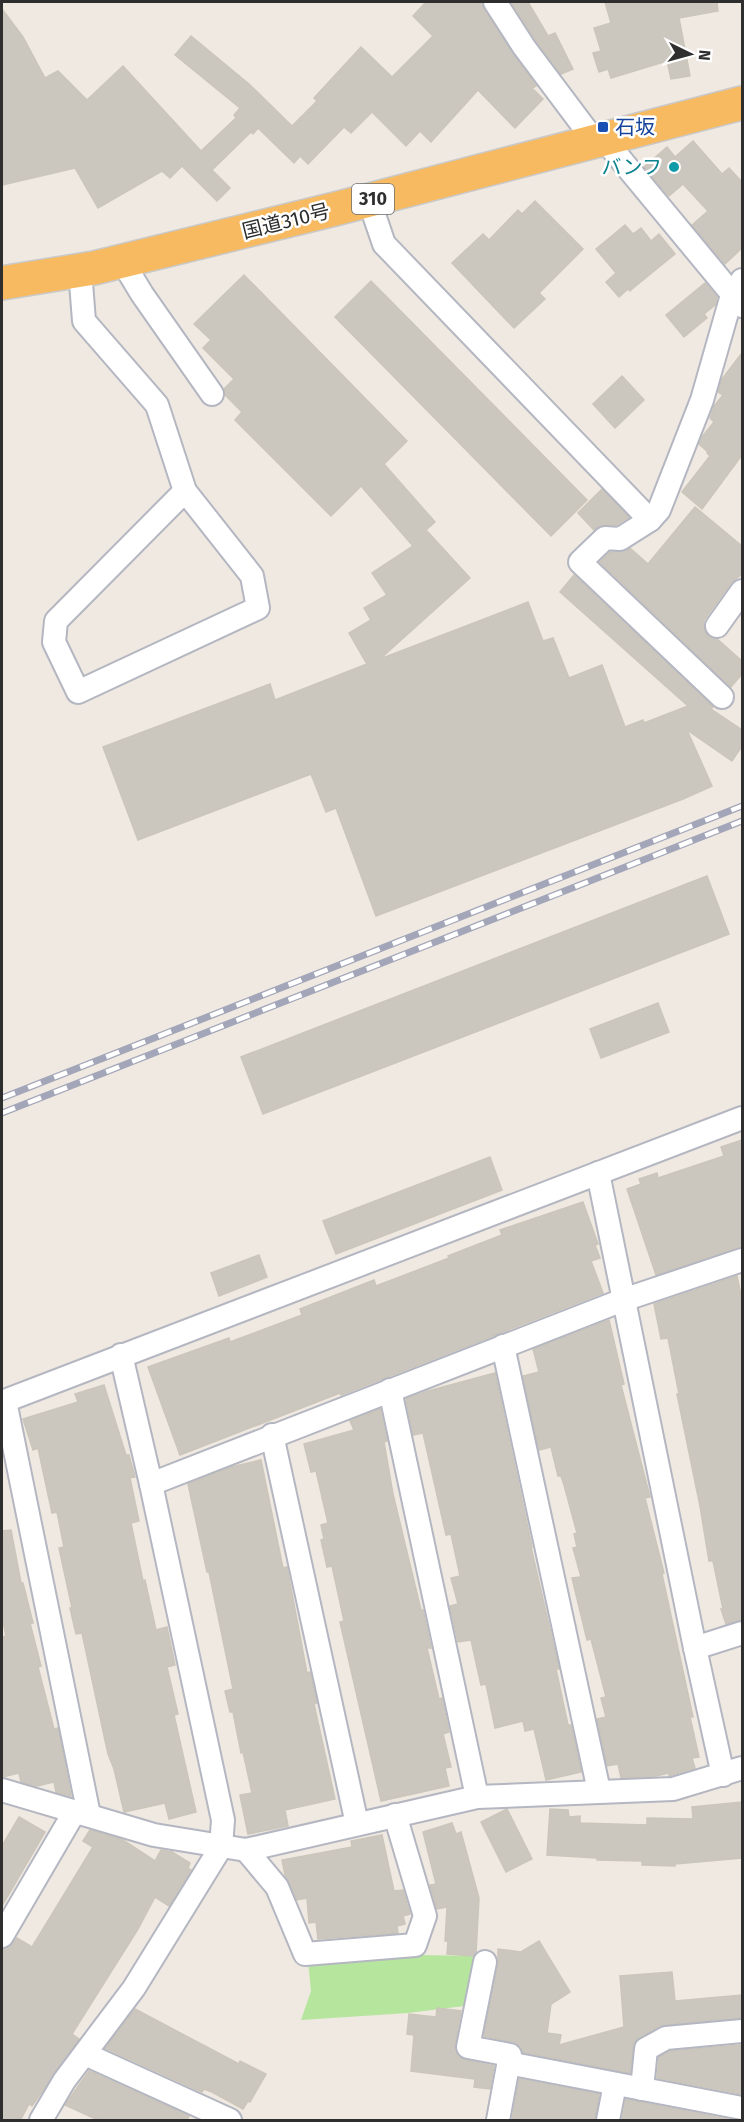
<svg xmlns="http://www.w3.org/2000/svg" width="744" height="2122" viewBox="0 0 744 2122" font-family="'Fira Sans','Noto Sans JP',sans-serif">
<rect width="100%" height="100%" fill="#efe9e1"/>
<polygon fill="#b6e59e" points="418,1955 477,1956 464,2006 408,2013 301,2020 311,1991 308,1961"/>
<g fill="#cbc7bf" stroke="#cbc5ba" stroke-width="1.5">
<polygon points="426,2 482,2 484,9 513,54 536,86 532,88 543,99 515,128 478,90 431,142 420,131 406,146 372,112 351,133 344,127 308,164 300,156 294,163 258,128 253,134 251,132 212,170 230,188 217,201 182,166 170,178 162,171 98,208 75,168 2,185 2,9 23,37 45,78 58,71 87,100 123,66 201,151 236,118 234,115 240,108 175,55 191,36 249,84 292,126 317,101 314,98 361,47 392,77 433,36 413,16"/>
<polygon points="511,2 528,2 548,36 555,33 573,69 561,74 535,39"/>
<polygon points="605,2 717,2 718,11 679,18 690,76 671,79 667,61 611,78 608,69 599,72 593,53 601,51 594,28 611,23"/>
<polygon points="693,141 722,174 729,168 742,182 742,248 725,264 692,225 708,211 683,184 669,196 644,167 667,147 675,157"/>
<polygon points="535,201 583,249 539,293 545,299 514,328 452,263 483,234 489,240 518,210 522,214"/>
<polygon points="625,225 633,234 641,228 651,241 659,234 675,254 632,289 630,291 628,289 619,297 606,282 616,273 596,249"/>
<polygon points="244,275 407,441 384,464 435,522 426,530 470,578 380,659 528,602 543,641 553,638 569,678 602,665 625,727 643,720 644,723 688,706 560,592 574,575 713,707 711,709 742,730 742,746 732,761 687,730 712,786 683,799 376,916 336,808 326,812 311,774 138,840 103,747 270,684 275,700 367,664 349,633 371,620 364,608 387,595 372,573 413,546 361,486 331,516 235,420 242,412 225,395 224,389 234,379 203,348 211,340 194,324"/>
<polygon points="371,281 587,500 551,536 335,317"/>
<polygon points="705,283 717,297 715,305 704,314 707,318 684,337 666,315"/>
<polygon points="742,353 742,455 702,509 682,492 710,456 707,453 708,452 699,444 702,437 714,422 710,418 714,406 723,395 718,392 722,379"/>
<polygon points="622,376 644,400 615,428 593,404"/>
<polygon points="602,489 629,517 616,525 601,525 594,530 578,513"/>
<polygon points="695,507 742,546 742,574 731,583 704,620 704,625 705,631 709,637 717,639 742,661 742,674 731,687 600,562 610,552 620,552 630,548 648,564"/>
<polygon points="707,876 729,934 263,1114 241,1057"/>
<polygon points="658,1003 669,1032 601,1058 590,1029"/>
<polygon points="742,1140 742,1247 656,1275 627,1189 641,1184 639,1179 657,1173 658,1178 724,1156 721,1147"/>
<polygon points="490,1157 502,1190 336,1254 323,1221"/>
<polygon points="583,1202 598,1244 595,1245 600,1258 591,1261 603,1293 341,1395 340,1393 180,1455 148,1367 229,1338 230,1342 302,1315 300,1309 374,1280 376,1286 449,1258 448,1256 502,1235 500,1230"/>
<polygon points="259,1255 267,1277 219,1296 211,1273"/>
<polygon points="737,1276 742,1300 742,1620 726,1624 721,1609 723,1609 713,1561 709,1561 700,1506 677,1394 679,1394 668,1338 661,1339 654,1304"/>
<polygon points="609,1320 624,1384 621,1385 650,1497 645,1498 664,1573 662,1574 693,1717 690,1717 699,1757 692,1758 695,1768 669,1776 669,1773 656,1776 621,1778 618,1764 607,1766 597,1719 606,1717 601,1698 606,1697 591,1639 587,1640 572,1578 581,1577 573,1548 577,1547 574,1534 577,1533 564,1485 561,1476 558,1476 551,1447 539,1450 523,1376 539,1372 533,1349"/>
<polygon points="495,1373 532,1547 531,1547 559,1669 556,1669 568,1725 571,1725 581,1772 546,1780 534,1729 525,1731 523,1721 495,1728 486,1684 481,1685 471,1640 458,1642 450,1606 458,1604 451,1578 460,1576 451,1534 446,1535 423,1433 413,1435 406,1399 428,1391"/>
<polygon points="104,1385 126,1455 129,1455 135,1477 130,1478 139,1521 131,1523 143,1581 145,1580 156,1630 167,1627 175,1665 167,1667 178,1714 174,1715 196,1812 169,1819 165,1803 124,1812 114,1769 108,1754 82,1633 76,1634 70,1608 72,1608 59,1548 64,1547 57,1512 52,1513 38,1448 33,1450 23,1419 78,1402 75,1394"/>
<polygon points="380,1409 387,1441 384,1442 393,1494 421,1610 423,1610 431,1648 427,1648 439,1699 442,1698 449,1732 443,1734 451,1767 445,1768 449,1786 381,1801 340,1622 344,1621 332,1566 327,1567 321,1540 324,1539 321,1525 328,1523 316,1471 311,1472 304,1444 354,1430 350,1421"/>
<polygon points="261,1460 283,1568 287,1567 307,1673 310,1672 317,1703 314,1704 335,1799 285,1810 288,1826 248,1834 240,1795 252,1793 243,1752 241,1753 233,1712 230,1712 225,1691 233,1689 209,1572 207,1572 188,1484 231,1467"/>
<polygon points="11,1530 21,1583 23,1583 33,1623 30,1623 41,1666 38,1667 54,1729 58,1728 71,1796 56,1792 54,1782 37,1786 21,1782 19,1773 2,1777 2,1637 6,1636 2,1616 2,1531"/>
<polygon points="742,1802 742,1858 675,1864 675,1866 642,1865 642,1861 597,1860 597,1858 547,1855 550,1809 568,1810 569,1817 580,1816 580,1823 647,1825 647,1818 693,1819 692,1807"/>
<polygon points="507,1809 532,1859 506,1872 481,1822"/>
<polygon points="19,1817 45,1832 2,1906 2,1846"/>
<polygon points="452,1823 456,1834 461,1832 479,1898 476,1953 473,1956 447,1954 448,1941 445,1941 447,1907 437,1909 430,1885 436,1884 423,1832"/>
<polygon points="90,1830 123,1840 155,1861 161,1850 172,1852 190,1863 188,1868 191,1870 169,1906 155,1897 138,1929 72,2034 79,2039 32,2106 29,2104 20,2121 2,2121 2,1949 9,1947 17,1938 32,1947 93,1847 83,1841"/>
<polygon points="382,1835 394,1891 403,1890 410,1914 403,1916 405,1924 397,1926 398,1933 318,1939 316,1922 309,1923 307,1898 297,1900 285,1875 282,1860 352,1847 351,1841"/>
<polygon points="539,1941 570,1992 551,2004 547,2033 561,2035 559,2045 624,2027 620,1976 672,1972 675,2001 742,1995 742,2018 659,2026 634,2042 630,2073 523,2052 519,2045 513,2042 484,2036 498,1965 498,1949 521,1952"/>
<polygon points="437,2008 461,2011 455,2044 455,2052 459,2057 465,2060 494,2066 490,2089 474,2087 475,2079 411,2071 414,2035 407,2034 409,2014 436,2017"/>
<polygon points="135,2009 239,2064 240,2061 266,2074 250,2102 248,2101 243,2109 212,2092 204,2089 202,2092 105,2048"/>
<polygon points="742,2045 742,2094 657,2078 659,2057 670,2051"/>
<polygon points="89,2071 189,2116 187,2121 100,2121 65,2105"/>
<polygon points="519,2079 599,2094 595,2121 512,2121"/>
<polygon points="626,2099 640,2102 736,2121 622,2121"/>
</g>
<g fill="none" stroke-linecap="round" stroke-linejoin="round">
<g stroke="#b4b7c1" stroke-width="26">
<g id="minor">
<polyline points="495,2 524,47 587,131 599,139"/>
<polyline points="603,138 742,306"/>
<polyline points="369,200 384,244 650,520"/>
<polyline points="122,261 142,294 212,394"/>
<polyline points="80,270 84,321 157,405 185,491 252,576 258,608 78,692 54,642 56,621 185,491"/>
<polyline points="717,626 742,591"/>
<polyline points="722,697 580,562 605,538 620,539 650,520 659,510 702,400 732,295 742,280"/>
<polyline points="598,1173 695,1648 723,1775"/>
<polyline points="503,1346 599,1791"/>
<polyline points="390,1390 477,1797"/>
<polyline points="5,1401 89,1815"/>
<polyline points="2,1402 742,1118"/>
<polyline points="272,1435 357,1824"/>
<polyline points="151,1484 623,1300 742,1260"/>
<polyline points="695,1648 742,1633"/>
<polyline points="2,1790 154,1835 246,1850 477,1797 673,1789 742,1768"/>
<polyline points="246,1850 277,1887 305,1954 415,1945 425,1916 395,1815"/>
<polyline points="2,1936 75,1811"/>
<polyline points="485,1962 468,2047 510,2055 498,2120"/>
<polyline points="85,2054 230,2120"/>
<polyline points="508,2063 742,2108"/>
<polyline points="642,2089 646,2049 666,2038 742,2031"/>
<polyline points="41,2120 64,2081 134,1988 221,1847 223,1820 151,1484 121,1355"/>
<polyline points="608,2120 615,2084"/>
</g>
</g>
<g stroke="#c9c9c9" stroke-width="36">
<polyline id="trunk" points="2,283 94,268 335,209 742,103"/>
</g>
<use href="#minor" stroke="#fff" stroke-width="22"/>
<use href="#trunk" stroke="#f8ba60" stroke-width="33"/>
<g stroke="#a3a6b8" stroke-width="7">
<g id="rail">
<polyline points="2,1098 742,806"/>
<polyline points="2,1113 742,821"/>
</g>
</g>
<use href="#rail" stroke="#fff" stroke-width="4.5" stroke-dasharray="14" stroke-linecap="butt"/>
</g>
<rect fill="#1a4fb4" stroke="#fff" stroke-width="2" x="597" y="121" width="12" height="12" rx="3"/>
<circle fill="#0f9aa8" stroke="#fff" stroke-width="2" cx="674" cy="167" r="6"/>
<g text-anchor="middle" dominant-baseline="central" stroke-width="5" stroke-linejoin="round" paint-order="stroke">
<rect fill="#fff" stroke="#6d6d6d" stroke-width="1.5" x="352" y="184" width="42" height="30" rx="4.5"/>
<g font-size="18" font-weight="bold" fill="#2e2e2e">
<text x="373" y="199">310</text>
</g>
<g font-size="20" fill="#164399" stroke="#fff" text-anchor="start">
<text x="615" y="127">石坂</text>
</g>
<g font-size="20" fill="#0d838f" stroke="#fff" text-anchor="end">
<text x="662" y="167">バンフ</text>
</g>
<g font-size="20" fill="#2e2e2e" stroke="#fff">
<text transform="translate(286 221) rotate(-14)">国道310号</text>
</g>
</g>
<rect width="744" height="2122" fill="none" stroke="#2e2e2e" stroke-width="6"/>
<g transform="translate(690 54) rotate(95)" stroke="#ffffff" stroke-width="4.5" paint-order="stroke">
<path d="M0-4.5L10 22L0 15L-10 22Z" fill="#2e2e2e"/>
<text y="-9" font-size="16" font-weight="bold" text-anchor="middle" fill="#2e2e2e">N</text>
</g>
</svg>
